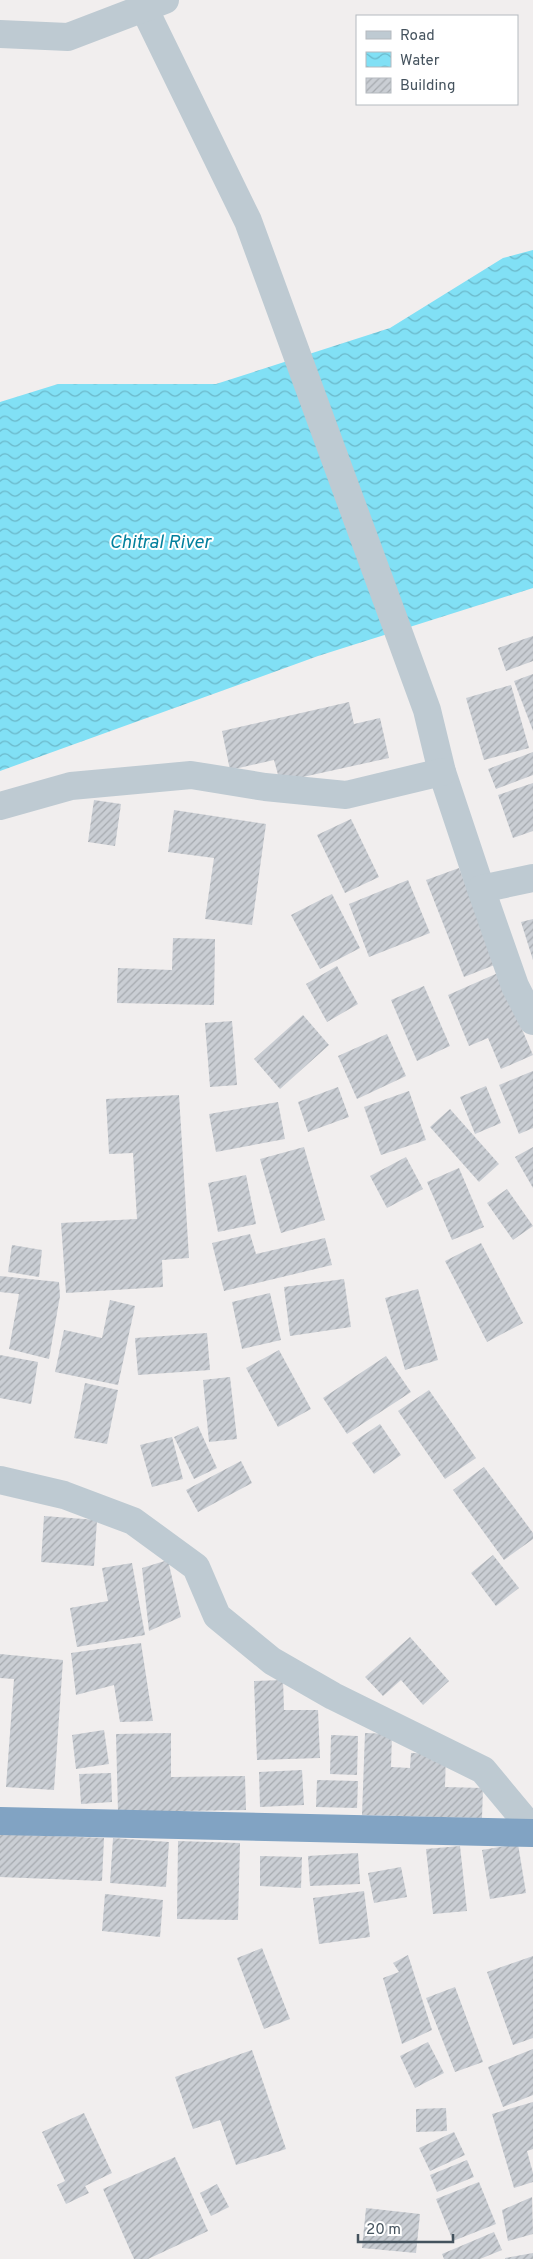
<svg xmlns="http://www.w3.org/2000/svg" width="533" height="2259" viewBox="0 0 533 2259" font-family="Overpass,sans-serif">
<defs>
<pattern id="water-waves" width="16" height="10" patternUnits="userSpaceOnUse" patternTransform="scale(1.25)"><rect width="16" height="10" fill="#81e0f5"/><path d="M0 5q4-4 8 0t8 0" fill="none" stroke="#6bb8ca"/></pattern>
<pattern id="building-hatch" width="6" height="6" patternUnits="userSpaceOnUse" patternTransform="scale(1.25)"><rect width="6" height="6" fill="#caced4"/><path d="M-1 1l2-2M0 6l6-6M5 7l2-2" fill="none" stroke="#a6aaaf"/></pattern>
</defs>
<rect width="100%" height="100%" fill="#f1eeee"/>
<polygon fill="url(#water-waves)" points="533,250 533,588 318,656 0,771 0,402 58,384 216,384 390,328 503,258"/>
<g fill="url(#building-hatch)">
<polygon points="533,636 533,661 506,671 498,648"/>
<polygon points="533,674 533,731 514,681"/>
<polygon points="511,685 529,748 484,760 466,698"/>
<polygon points="349,702 354,724 380,718 389,758 280,782 274,760 230,770 222,731"/>
<polygon points="533,752 533,775 496,789 488,769"/>
<polygon points="533,783 533,831 513,838 498,795"/>
<polygon points="94,800 121,804 115,846 88,842"/>
<polygon points="174,810 266,824 252,925 205,919 214,858 168,852"/>
<polygon points="351,819 379,877 345,893 317,835"/>
<polygon points="459,868 497,964 464,977 426,880"/>
<polygon points="408,880 430,933 369,957 349,904"/>
<polygon points="332,894 360,948 320,969 291,915"/>
<polygon points="533,919 533,960 521,922"/>
<polygon points="173,938 215,939 214,1005 117,1003 118,968 172,970"/>
<polygon points="337,966 358,1004 327,1022 306,984"/>
<polygon points="498,973 533,1055 501,1069 488,1038 469,1046 448,995"/>
<polygon points="424,986 450,1046 417,1061 391,1000"/>
<polygon points="303,1015 329,1045 280,1089 254,1059"/>
<polygon points="232,1021 237,1085 210,1087 205,1023"/>
<polygon points="387,1034 406,1076 357,1099 338,1056"/>
<polygon points="533,1071 533,1128 519,1134 499,1085"/>
<polygon points="486,1086 501,1123 475,1134 460,1097"/>
<polygon points="338,1087 349,1117 308,1132 298,1102"/>
<polygon points="409,1091 426,1140 381,1155 364,1107"/>
<polygon points="179,1095 189,1258 162,1260 163,1287 66,1293 61,1223 137,1219 133,1153 109,1154 106,1099"/>
<polygon points="278,1102 285,1139 216,1152 209,1114"/>
<polygon points="450,1109 499,1164 479,1182 430,1127"/>
<polygon points="304,1147 325,1220 281,1233 260,1159"/>
<polygon points="533,1147 533,1188 515,1157"/>
<polygon points="406,1157 423,1189 387,1208 370,1176"/>
<polygon points="459,1168 484,1227 452,1240 427,1182"/>
<polygon points="246,1175 256,1224 218,1232 208,1183"/>
<polygon points="507,1189 533,1226 513,1240 487,1203"/>
<polygon points="250,1234 256,1254 325,1238 332,1265 224,1291 212,1243"/>
<polygon points="481,1243 523,1323 487,1342 445,1261"/>
<polygon points="12,1245 42,1250 39,1277 8,1272"/>
<polygon points="0,1276 59,1282 60,1296 49,1359 9,1349 19,1294 0,1292"/>
<polygon points="344,1279 351,1327 290,1336 284,1287"/>
<polygon points="418,1289 438,1360 405,1370 385,1298"/>
<polygon points="270,1293 281,1340 242,1349 232,1302"/>
<polygon points="110,1300 135,1306 118,1385 55,1372 64,1330 102,1338"/>
<polygon points="207,1333 210,1370 138,1375 135,1338"/>
<polygon points="279,1350 311,1409 278,1427 246,1368"/>
<polygon points="0,1355 38,1362 31,1404 0,1398"/>
<polygon points="386,1356 411,1392 347,1434 323,1398"/>
<polygon points="230,1377 237,1439 209,1442 203,1380"/>
<polygon points="85,1383 118,1390 107,1444 74,1438"/>
<polygon points="429,1390 476,1458 445,1479 398,1411"/>
<polygon points="380,1424 401,1455 374,1474 352,1443"/>
<polygon points="198,1426 217,1468 194,1479 174,1437"/>
<polygon points="172,1437 183,1479 152,1487 140,1445"/>
<polygon points="241,1461 252,1483 198,1512 186,1490"/>
<polygon points="484,1467 533,1533 533,1539 504,1560 453,1490"/>
<polygon points="44,1516 97,1520 94,1566 41,1562"/>
<polygon points="493,1555 519,1588 496,1606 471,1573"/>
<polygon points="168,1560 181,1617 149,1631 142,1568"/>
<polygon points="132,1563 145,1635 77,1647 70,1608 108,1601 102,1568"/>
<polygon points="410,1637 449,1681 423,1705 401,1680 383,1696 365,1677"/>
<polygon points="141,1643 153,1721 120,1722 114,1685 76,1695 71,1653"/>
<polygon points="0,1654 63,1660 54,1790 6,1787 14,1679 0,1678"/>
<polygon points="283,1680 284,1710 318,1710 320,1758 257,1760 254,1681"/>
<polygon points="104,1730 109,1764 76,1769 72,1735"/>
<polygon points="171,1733 171,1777 245,1776 246,1810 118,1812 116,1734"/>
<polygon points="365,1733 392,1734 391,1767 410,1768 411,1753 446,1754 445,1787 483,1788 482,1818 362,1815"/>
<polygon points="331,1735 358,1736 357,1775 330,1774"/>
<polygon points="302,1770 304,1805 260,1807 259,1772"/>
<polygon points="111,1773 112,1802 81,1804 79,1774"/>
<polygon points="317,1780 358,1781 357,1808 316,1807"/>
<polygon points="0,1834 104,1838 102,1881 0,1877"/>
<polygon points="113,1838 169,1842 166,1887 110,1883"/>
<polygon points="178,1841 240,1843 238,1920 177,1919"/>
<polygon points="518,1844 526,1893 490,1899 482,1850"/>
<polygon points="460,1846 467,1911 433,1914 426,1849"/>
<polygon points="358,1853 360,1884 310,1886 308,1856"/>
<polygon points="260,1856 302,1857 301,1888 260,1886"/>
<polygon points="401,1867 407,1897 374,1903 368,1873"/>
<polygon points="364,1891 370,1937 319,1944 313,1898"/>
<polygon points="105,1894 163,1900 160,1937 102,1931"/>
<polygon points="262,1948 290,2019 264,2029 237,1958"/>
<polygon points="408,1955 432,2030 402,2044 383,1978 399,1972 393,1963"/>
<polygon points="533,1956 533,2038 513,2045 487,1972"/>
<polygon points="455,1987 483,2062 455,2072 426,1998"/>
<polygon points="428,2042 444,2073 415,2088 400,2056"/>
<polygon points="533,2049 533,2095 503,2107 488,2067"/>
<polygon points="252,2050 286,2149 236,2165 220,2120 193,2129 175,2077"/>
<polygon points="533,2102 533,2149 527,2151 533,2173 533,2182 514,2188 492,2114"/>
<polygon points="446,2108 447,2131 416,2132 416,2109"/>
<polygon points="84,2113 112,2173 85,2186 89,2193 66,2204 57,2185 65,2181 42,2132"/>
<polygon points="454,2132 465,2155 430,2171 419,2148"/>
<polygon points="175,2157 208,2231 148,2259 134,2259 103,2189"/>
<polygon points="467,2160 474,2177 437,2192 430,2175"/>
<polygon points="479,2182 496,2224 453,2241 436,2199"/>
<polygon points="217,2184 229,2207 211,2216 200,2193"/>
<polygon points="532,2197 533,2234 508,2241 502,2210"/>
<polygon points="366,2208 420,2214 416,2253 362,2248"/>
<polygon points="494,2232 502,2250 480,2259 444,2259 442,2254"/>
<polygon points="533,2253 533,2259 505,2259 505,2258"/>
</g>
<g fill="none" stroke-linecap="round" stroke-linejoin="round">
<g stroke="#becad2" stroke-width="28">
<polyline points="144,8 248,221 427,710 442,772 481,889"/>
<polyline points="0,34 68,37 165,0"/>
<polyline points="0,806 71,786 191,775 265,787 346,795 442,772"/>
<polyline points="533,878 481,889 515,986 533,1021"/>
<polyline points="0,1480 64,1495 133,1521 196,1567 217,1616 272,1661 333,1696 483,1770 533,1830"/>
</g>
<polyline stroke="#81a3c3" stroke-width="28" points="0,1821 533,1833"/>
</g>
<g text-anchor="middle" dominant-baseline="central" stroke-width="4" stroke-linejoin="round" paint-order="stroke">
<g font-size="19" font-style="italic" fill="#03809d" stroke="#fff">
<text x="160" y="543">Chitral River</text>
</g>
</g>
<rect x="356" y="15" width="162" height="90" fill="#ffffff" stroke="#b5babf"/>
<rect x="366" y="31" width="25" height="8" fill="#becad2" stroke="#b5babf"/>
<text x="400" y="40" font-size="15" fill="#45535e">Road</text>
<rect x="366" y="52" width="25" height="15" fill="url(#water-waves)" stroke="#b5babf"/>
<text x="400" y="65" font-size="15" fill="#45535e">Water</text>
<rect x="366" y="78" width="25" height="15" fill="url(#building-hatch)" stroke="#b5babf"/>
<text x="400" y="90" font-size="15" fill="#45535e">Building</text>
<path d="M358 2234v8h95v-8" fill="none" stroke="#45535e" stroke-width="2.5"/>
<text x="366" y="2234" font-size="15" fill="#45535e" stroke="#ffffff" stroke-width="4" paint-order="stroke">20 m</text>
</svg>
